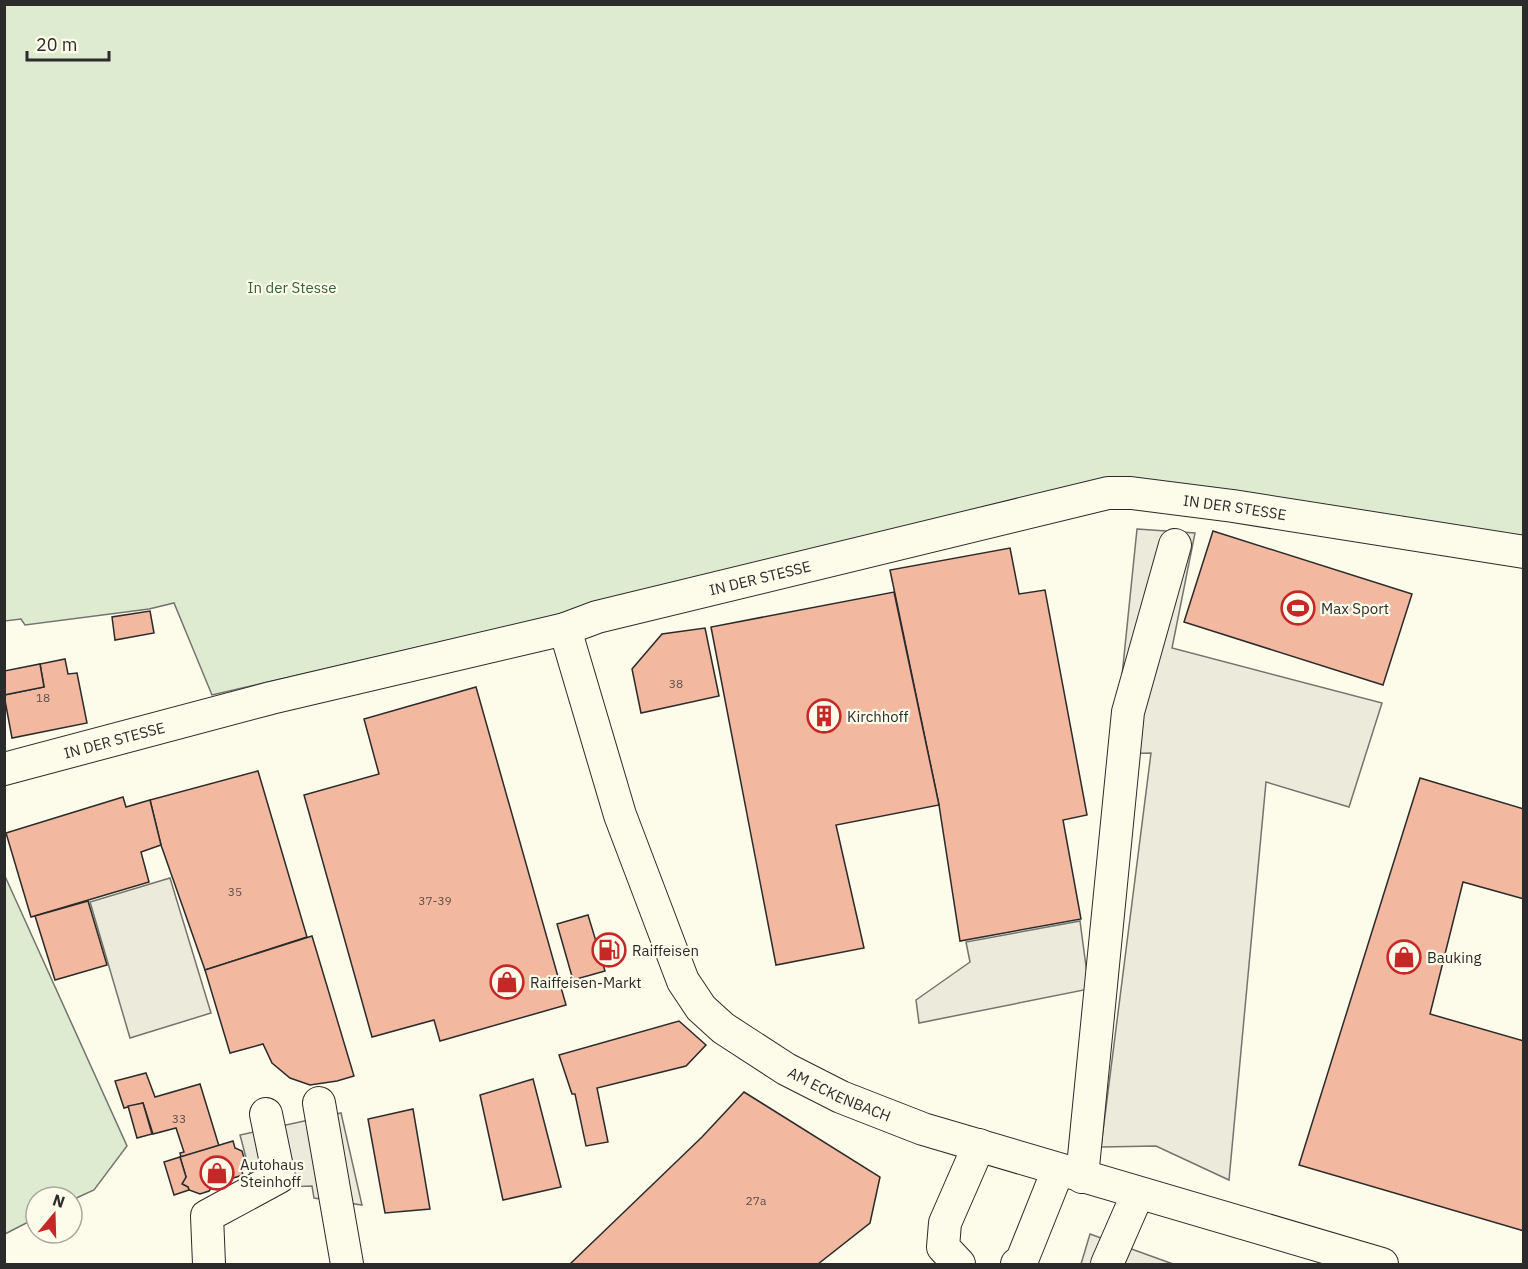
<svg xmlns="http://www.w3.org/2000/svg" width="1528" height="1269" viewBox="0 0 1528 1269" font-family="'IBM Plex Sans',sans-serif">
<rect width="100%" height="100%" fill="#fdfbea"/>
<g fill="#deebd1" stroke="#74746e" stroke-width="1.5">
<polygon points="5,5 1523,5 1523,544 1102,481 558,615 212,695 174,603 149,609 25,625 21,619 5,621"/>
<polygon points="4,874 127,1146 94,1190 72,1200 72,1197 36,1197 36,1218 5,1234"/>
</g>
<g fill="#eceadb" stroke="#74746e" stroke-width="1.5">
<polygon points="1137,529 1195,533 1172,648 1382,703 1349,807 1266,782 1229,1180 1156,1146 1101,1147 1151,753 1114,754"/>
<polygon points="170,878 211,1013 130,1038 90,902"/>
<polygon points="1080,921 1089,989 919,1023 916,1000 970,962 966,942"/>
<polygon points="341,1113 362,1205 314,1198 312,1186 254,1188 240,1135"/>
<polygon points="1090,1234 1173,1264 1081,1264"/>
</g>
<g fill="#f2b8a0" stroke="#2b2b2b" stroke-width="1.5">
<polygon points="1213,531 1412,594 1383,685 1184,622"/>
<polygon points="1010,548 1019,594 1045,590 1087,815 1063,820 1081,919 960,941 939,805 890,570"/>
<polygon points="894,592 939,805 836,825 864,948 776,965 711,627"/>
<polygon points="150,611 154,633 115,640 112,617"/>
<polygon points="705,628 719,696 641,713 632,669 662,634"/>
<polygon points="65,659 68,674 77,673 87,723 12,738 4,695 44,687 40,664"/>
<polygon points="40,664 44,687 4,695 4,671"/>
<polygon points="476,687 566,1005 440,1041 434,1020 372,1037 304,795 379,774 364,719"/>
<polygon points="258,771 307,937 205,970 161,845 150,800"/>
<polygon points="1420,778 1524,809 1524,899 1463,882 1430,1014 1524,1041 1524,1231 1299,1165"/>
<polygon points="123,797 126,807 150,800 161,845 141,852 149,882 31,917 6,833"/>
<polygon points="88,901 107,965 55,980 35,916"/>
<polygon points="588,915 605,971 573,980 557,924"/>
<polygon points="312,936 354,1076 337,1081 310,1085 290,1078 272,1063 263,1044 230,1053 205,970"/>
<polygon points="679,1021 706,1045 686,1066 597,1088 608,1142 586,1146 575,1094 572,1094 559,1055"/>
<polygon points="146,1073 155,1097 200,1084 219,1146 181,1157 180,1153 184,1152 176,1128 153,1134 143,1103 124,1108 115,1081"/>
<polygon points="533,1079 561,1187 503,1200 480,1095"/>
<polygon points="744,1092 880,1177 870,1223 818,1264 570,1264 702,1137"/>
<polygon points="143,1103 152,1134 137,1138 128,1106"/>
<polygon points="413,1109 430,1209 385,1213 368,1119"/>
<polygon points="233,1141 235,1148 242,1151 245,1161 241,1169 243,1175 214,1184 209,1191 200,1194 189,1190 188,1187 182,1184 186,1177 180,1157"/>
<polygon points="180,1157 186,1177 182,1184 188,1187 189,1190 174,1195 164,1162"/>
</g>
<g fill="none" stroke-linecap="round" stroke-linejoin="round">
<g stroke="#2b2b2b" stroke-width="34">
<g id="minor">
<path id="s1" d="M565,629L620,815L683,981L701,1008L723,1028L786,1069L841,1097L923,1129L1382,1264"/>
<path id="s2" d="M4,769L271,698L565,629L597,617L1108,493H1131L1233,506L1524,552"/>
<polyline points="319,1103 347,1264"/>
<polyline points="1082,1177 1128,712 1175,545"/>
<polyline points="209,1264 207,1216 279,1177 266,1114"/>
<polyline points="959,1264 943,1247 945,1223 979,1145"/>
<polyline points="1017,1264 1022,1260 1058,1170"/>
<polyline points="1107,1264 1138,1193"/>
</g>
</g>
<use href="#minor" stroke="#fdfbea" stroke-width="32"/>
</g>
<defs>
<g id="stadium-ring" transform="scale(1.725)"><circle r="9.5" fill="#fdfbea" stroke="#c62828" stroke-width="1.5"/><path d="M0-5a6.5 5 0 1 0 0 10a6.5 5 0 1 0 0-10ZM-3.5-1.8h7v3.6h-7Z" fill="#c62828"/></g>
<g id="building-ring" transform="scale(1.725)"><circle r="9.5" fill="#fdfbea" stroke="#c62828" stroke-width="1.5"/><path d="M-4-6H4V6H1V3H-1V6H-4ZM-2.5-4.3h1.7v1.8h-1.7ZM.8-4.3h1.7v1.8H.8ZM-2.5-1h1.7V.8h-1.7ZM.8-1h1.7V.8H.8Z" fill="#c62828"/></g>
<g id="fuel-ring" transform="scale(1.725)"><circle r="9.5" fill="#fdfbea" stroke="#c62828" stroke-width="1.5"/><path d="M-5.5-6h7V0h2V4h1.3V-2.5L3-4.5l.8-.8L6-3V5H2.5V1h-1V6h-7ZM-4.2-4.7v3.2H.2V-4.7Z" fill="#c62828"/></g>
<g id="shop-ring" transform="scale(1.725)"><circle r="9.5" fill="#fdfbea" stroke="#c62828" stroke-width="1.5"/><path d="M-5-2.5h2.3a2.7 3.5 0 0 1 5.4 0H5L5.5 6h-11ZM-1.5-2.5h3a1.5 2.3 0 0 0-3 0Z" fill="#c62828"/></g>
</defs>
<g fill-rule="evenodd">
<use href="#stadium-ring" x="1298" y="608"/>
<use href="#building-ring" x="824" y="716"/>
<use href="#fuel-ring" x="609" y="950"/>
<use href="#shop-ring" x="1404" y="957"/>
<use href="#shop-ring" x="507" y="982"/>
<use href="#shop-ring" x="217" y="1173"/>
</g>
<g text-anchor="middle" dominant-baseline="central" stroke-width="4.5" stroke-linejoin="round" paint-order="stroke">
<g font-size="12" fill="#5d4e48">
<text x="676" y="683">38</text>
<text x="43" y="697">18</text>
<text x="235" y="891">35</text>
<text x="435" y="900">37-39</text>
<text x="179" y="1118">33</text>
<text x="756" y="1200">27a</text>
</g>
<g font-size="15" fill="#34623c" stroke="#fdfbea">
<text x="292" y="287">In der Stesse</text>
</g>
<g font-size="15" fill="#2b2b2b" stroke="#fdfbea">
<text stroke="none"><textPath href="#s2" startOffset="1266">IN DER STESSE</textPath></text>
<text stroke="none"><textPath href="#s2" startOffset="780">IN DER STESSE</textPath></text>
<text stroke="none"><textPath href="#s2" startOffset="114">IN DER STESSE</textPath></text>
<text stroke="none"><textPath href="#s1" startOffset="568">AM ECKENBACH</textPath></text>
</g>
<g font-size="15" fill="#2b2b2b" stroke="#fdfbea" text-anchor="start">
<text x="1321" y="608">Max Sport</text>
<text x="847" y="716">Kirchhoff</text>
<text x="632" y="950">Raiffeisen</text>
<text x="1427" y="957">Bauking</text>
<text x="530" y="982">Raiffeisen-Markt</text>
<text x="240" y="1164">Autohaus<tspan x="240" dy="17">Steinhoff</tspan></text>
</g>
</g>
<rect width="1528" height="1269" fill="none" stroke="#2b2b2b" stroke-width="12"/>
<g transform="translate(54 1215) rotate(19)"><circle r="28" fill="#fdfbea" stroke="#a9a89e" stroke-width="1.5"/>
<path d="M0-4.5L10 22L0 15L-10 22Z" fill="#c62828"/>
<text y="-9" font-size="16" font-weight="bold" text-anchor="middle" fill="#2b2b2b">N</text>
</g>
<path d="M27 51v9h82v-9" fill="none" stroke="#2b2b2b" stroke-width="3"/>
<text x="36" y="51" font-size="18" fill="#2b2b2b" stroke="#fdfbea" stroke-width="4.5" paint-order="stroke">20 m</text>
</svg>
